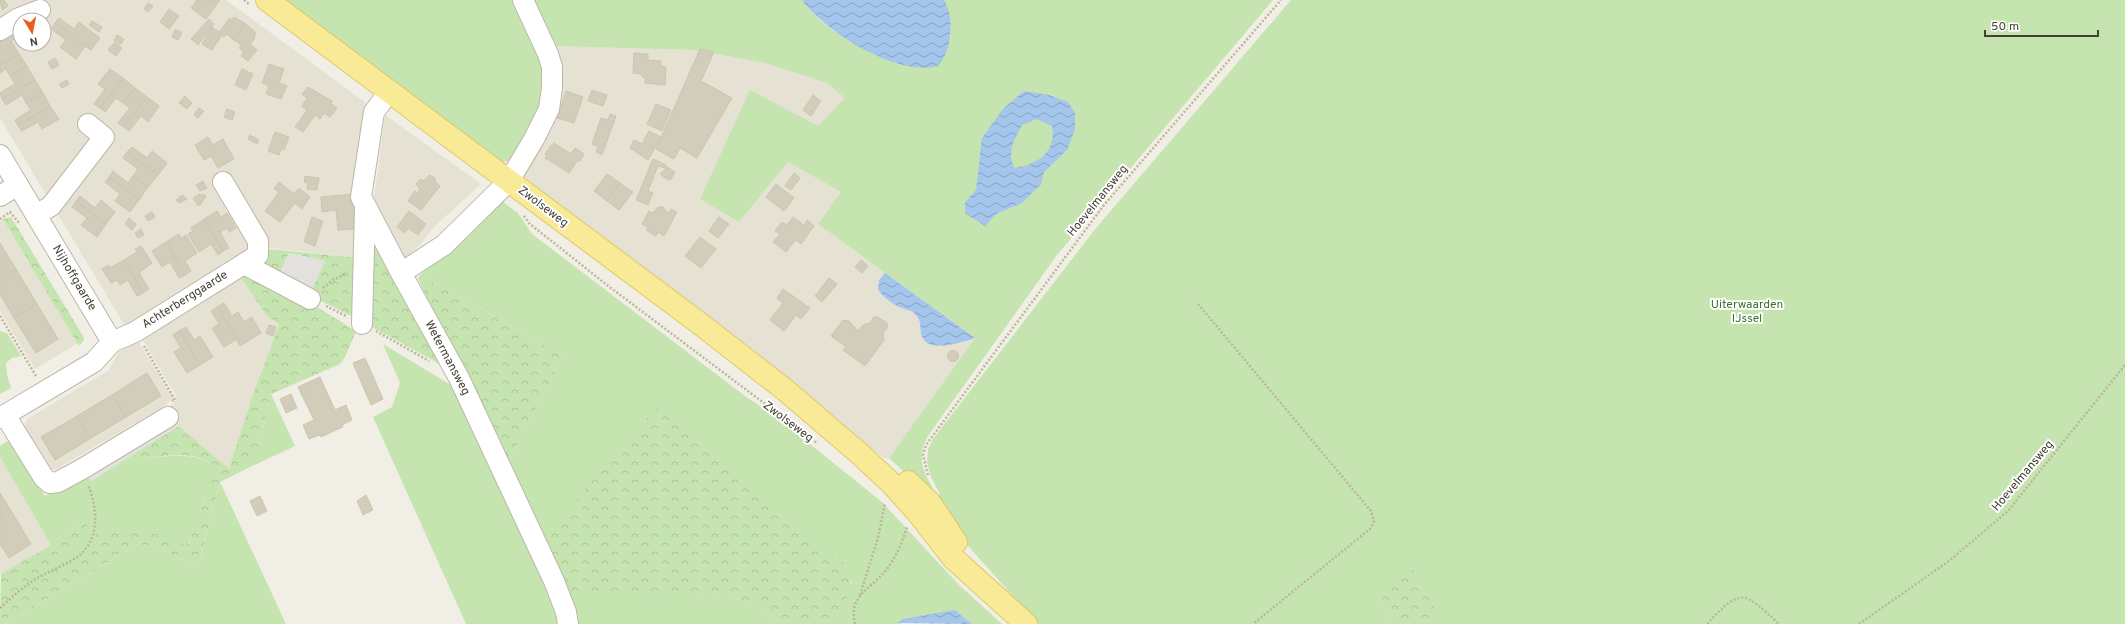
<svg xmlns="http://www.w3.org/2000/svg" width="2125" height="624" viewBox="0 0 2125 624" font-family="Overpass,sans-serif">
<defs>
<pattern id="forest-crowns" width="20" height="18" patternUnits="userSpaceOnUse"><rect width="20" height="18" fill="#c5e4b0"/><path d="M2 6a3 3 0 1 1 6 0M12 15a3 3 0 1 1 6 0" fill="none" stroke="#aac598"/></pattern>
<pattern id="water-waves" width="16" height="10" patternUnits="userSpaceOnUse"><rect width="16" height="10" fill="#a4c5ec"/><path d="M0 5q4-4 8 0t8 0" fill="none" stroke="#87a1c0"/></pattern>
</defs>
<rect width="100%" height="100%" fill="#f1efe5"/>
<g fill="#e5e2d3" fill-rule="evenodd">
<path d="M0,0H226L366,103L357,191L359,258L272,248L246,250L125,326L0,118ZM20,20H44V44H20Z"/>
<polygon points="553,46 694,50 765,63 827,83 846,98 818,126 750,91 739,222 788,162 841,192 818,224 975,338 889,458 884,458 518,177"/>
<polygon points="385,115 481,184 435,226 406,261 388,230 374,199"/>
<polygon points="3,219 78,343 35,369 0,311 0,221"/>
<polygon points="239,275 267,316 279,323 252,397 229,470 179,426 168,407 175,402 177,397 142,339"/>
<polygon points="138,341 173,398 166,405 55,470 51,469 24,427 27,419 109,370 118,353"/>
<polygon points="0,457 51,545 1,574 0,572"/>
</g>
<g fill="#c5e4b0">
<polygon points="278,0 518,0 541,49 547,92 518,150 508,161 501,162"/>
<path d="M528,0H802C829,37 875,58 919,67L951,37L949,16L944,0H1273L1057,255L928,436C916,459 923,470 934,491L932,497L889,458L975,338L818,224L841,192L788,162L739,222L700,199L750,90L818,126L845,98L827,83L765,63L694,50L553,46Z"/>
<polygon points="1291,0 2125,0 2125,624 1444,624 1379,597 1393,624 1038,624 952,528 936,502 940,494 931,477 927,463 928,449 933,439 1096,228"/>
<polygon points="499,199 518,213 532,234 745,396 775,416 882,502 959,585 1002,624 972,624 955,610 898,624 839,624 845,599 852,580 541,540 507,466 563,356 420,275 466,235"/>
<polygon points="0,331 7,333 21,356 12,358 6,363 7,375 11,388 0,394"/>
<polygon points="383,344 456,388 536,566 559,624 466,624 373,417 392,407 400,383"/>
<polygon points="271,394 295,446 248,468 261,442 269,395"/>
<path d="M11,439L45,496L86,472L91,481L136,452L141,459C156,457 217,447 214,476C214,484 206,493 203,501C199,514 196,534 187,544L97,531L84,555L70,574L58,554L78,538L79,520L51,545L0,457V446Z"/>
<path d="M220,482L286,624H6L136,545C155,542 179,563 199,563Z"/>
<path d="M575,593L725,597C750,601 762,607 781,624H575L564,594Z"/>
</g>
<g fill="url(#forest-crowns)">
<polygon points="11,217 83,336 84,340 79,346 3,219"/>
<polygon points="374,232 445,367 365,323"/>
<polygon points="270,249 359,258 357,319 309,295 325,261 289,253 279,275 261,270"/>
<path d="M245,274L307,301L356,331L344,359L340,364L269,395L261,442L250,465L248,468L220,482L199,563C179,563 155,542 136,545L6,624H0L1,574L51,545L79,520H92L78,538L58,554L70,573L84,555L97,531C127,521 156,534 184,544L189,543C195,528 199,512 205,497C207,490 214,481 214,474C213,447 158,456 141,459L136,452L179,426L229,469L252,397L279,324L267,316L239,275Z"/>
<polygon points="420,275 563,356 507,466 418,279"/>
<path d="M656,408L851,569C853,586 843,607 839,624H781C762,607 750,601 725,597L564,594L541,540Z"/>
<polygon points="1412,567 1445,624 1393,624 1379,597"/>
</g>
<g fill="#e3e1dd">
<polygon points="289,253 325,261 310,293 279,275"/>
<polygon points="174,418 179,426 91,481 86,472"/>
</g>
<g fill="url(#water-waves)" fill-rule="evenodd">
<path d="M802,0H944C955,19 952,50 938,66C897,77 825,32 802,0Z"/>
<path d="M1024,91L1049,95L1068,102L1075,113V129L1067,150L1044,172L1041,184L1022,203L996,214L985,226L965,213V202L976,190L982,138L1003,109ZM1037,119L1052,126C1057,152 1037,165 1014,168C1007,152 1014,140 1022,125Z"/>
<path d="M885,273L975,338C964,342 929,353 923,338C918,329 924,322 914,313C911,310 906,310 902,308C892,304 885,298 878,290L879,280Z"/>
<polygon points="955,610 972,624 898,623 902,619"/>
</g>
<g fill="#d2ccbb" stroke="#cdc5af">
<polygon points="0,0 4,0 8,6 2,10"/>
<polygon points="197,0 220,0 206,19 191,8"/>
<polygon points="148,3 153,6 148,12 144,9"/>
<polygon points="169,9 179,16 169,29 160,22"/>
<polygon points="234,17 246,24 234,40 226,34 224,37 222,35 212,50 202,44 212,27 219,32 230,18 232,20"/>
<polygon points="59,18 74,29 79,22 100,38 91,50 55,23"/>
<polygon points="209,19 214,24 198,45 191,39"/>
<polygon points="92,21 102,27 99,32 89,25"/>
<polygon points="55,23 91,50 85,46 76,59 60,47 66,40 51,29"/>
<polygon points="246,24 256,33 254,36 255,38 250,44 257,50 248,61 241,56 244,52 239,48 241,45 234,40"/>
<polygon points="175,30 182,32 178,40 172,37"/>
<polygon points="10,33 14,39 11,41 19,54 0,65 0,39"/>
<polygon points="117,35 124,39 120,45 114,41"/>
<polygon points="114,43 122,48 116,56 108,50"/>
<polygon points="700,49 714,52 701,81 732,98 697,158 680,148 674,159 656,149"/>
<polygon points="634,53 648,54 648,60 661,61 661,66 666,67 665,85 645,83 645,79 640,74 633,73"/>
<polygon points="19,54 27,66 10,76 6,69 0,73 0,65"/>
<polygon points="55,58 59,65 52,69 48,62"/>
<polygon points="269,64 284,69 279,83 287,86 281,99 266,94 269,86 262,83"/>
<polygon points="27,66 35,80 2,99 0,93 15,84 10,76"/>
<polygon points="110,69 123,78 100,108 94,104 105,89 98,84"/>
<polygon points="242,69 253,74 246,90 235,85"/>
<polygon points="123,78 135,88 123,103 116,98 105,112 100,108"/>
<polygon points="35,80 43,93 26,103 22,95 6,105 2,99"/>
<polygon points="67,80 69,84 62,88 59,84"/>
<polygon points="308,87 332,101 331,104 337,108 330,117 324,113 320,119 315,115 303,132 295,127 307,110 302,106 307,98 302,94"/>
<polygon points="135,88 147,97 124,127 118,123 130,108 123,103"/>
<polygon points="592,90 607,95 603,106 588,101"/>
<polygon points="566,91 583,97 574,123 557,118"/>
<polygon points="43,93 50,106 18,126 15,120 31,110 26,103"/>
<polygon points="813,95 821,101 811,116 803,110"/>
<polygon points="185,96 192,103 187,109 179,103"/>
<polygon points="147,97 159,106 148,122 141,116 129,131 124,127"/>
<polygon points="656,104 671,110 662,131 647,124"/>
<polygon points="50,106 59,119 42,129 38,122 22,131 18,126"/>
<polygon points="199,108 204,111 198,118 194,115"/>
<polygon points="227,109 235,112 232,120 224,117"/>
<polygon points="610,114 616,116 602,155 596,152 598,147 592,144 601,118 608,120"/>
<polygon points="649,131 661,137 648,160 630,148 634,140 642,144"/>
<polygon points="275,132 289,137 284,150 281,149 279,155 268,151"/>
<polygon points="250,135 259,140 257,144 248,139"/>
<polygon points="208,137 213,145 223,139 234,159 218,168 211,156 204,160 195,145"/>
<polygon points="554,143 571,154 575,148 584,154 580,161 578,160 569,173 545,158 547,155 545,154 551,145 552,146"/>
<polygon points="132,147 147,158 152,151 167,163 158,175 127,152"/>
<polygon points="127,152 158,175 148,187 133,176 138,169 123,158"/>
<polygon points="653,159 666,165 665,168 658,166 648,191 653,193 648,205 636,200"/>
<polygon points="667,167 675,172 671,179 668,180 660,174"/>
<polygon points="113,171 128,183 133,176 148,187 139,200 109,177"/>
<polygon points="794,173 800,178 791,190 785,186"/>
<polygon points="607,174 620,183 607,201 594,191"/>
<polygon points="429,175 435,178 435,182 440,186 421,210 408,201 415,191 417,193 420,189 416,184 421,179 424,181"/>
<polygon points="305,176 319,178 317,190 307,189 308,183 304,182"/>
<polygon points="109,177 139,200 130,212 115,201 120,194 105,182"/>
<polygon points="203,181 207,188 200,191 196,185"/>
<polygon points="279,182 294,194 299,188 310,197 302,209 295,203 280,222 265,211 279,192 274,189"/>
<polygon points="620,183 633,192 619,210 607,201"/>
<polygon points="776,184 794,198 784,211 766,197"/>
<polygon points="200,194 201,196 204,194 206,196 201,204 198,206 193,198"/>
<polygon points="354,194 355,229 338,230 336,210 322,212 321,197"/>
<polygon points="182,195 187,199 179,203 176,200"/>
<polygon points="80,196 95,208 101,200 115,212 106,224 76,201"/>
<polygon points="76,201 106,224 97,237 81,225 87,218 72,207"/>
<polygon points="658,207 663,207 668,214 671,209 677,212 664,236 658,232 656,236 646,230 648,227 642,224 649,211 653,213"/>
<polygon points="217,211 221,217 227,213 236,228 229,232 227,228 220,232 229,248 223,251 204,219"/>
<polygon points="409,211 426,224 418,235 408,228 405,233 397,227"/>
<polygon points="152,212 155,217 148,221 145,216"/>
<polygon points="312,217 323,221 315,246 304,242"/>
<polygon points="719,217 729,224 718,238 709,231"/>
<polygon points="793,217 804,225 807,220 814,226 801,244 796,240 786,252 773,242 780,234 775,231 782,222 787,225"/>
<polygon points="129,218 136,224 132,230 125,224"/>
<polygon points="204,219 223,251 218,255 211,244 199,252 188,234 193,231 191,228"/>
<polygon points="141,229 144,235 138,238 135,233"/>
<polygon points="179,234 181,238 186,235 197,253 185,261 191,271 185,275 166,242"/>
<polygon points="700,237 716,249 701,268 685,256"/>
<polygon points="166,242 185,275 179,278 170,262 162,267 152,251"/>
<polygon points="0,243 16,269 0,279"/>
<polygon points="141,246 152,263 139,273 149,289 143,293 124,260 137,252 135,249"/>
<polygon points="124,260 143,293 137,296 128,280 120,285 117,280 111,283 102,269 108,265 110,268"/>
<polygon points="861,260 868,266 862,273 855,267"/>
<polygon points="16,269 37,304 14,318 0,294 0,279"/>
<polygon points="829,278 837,284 822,302 815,296"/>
<polygon points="783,289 810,308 801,319 796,315 784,331 770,320 783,303 777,298"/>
<polygon points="224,303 232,316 238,312 244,322 252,317 261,333 240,346 217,307"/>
<polygon points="37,304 58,339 36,353 14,318"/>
<polygon points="217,307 237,339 224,347 212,328 219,324 211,311"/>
<polygon points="874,317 878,317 887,323 888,327 883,333 884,340 865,366 843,350 846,347 831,336 843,320 849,321 858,331 863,325 870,323"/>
<polygon points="269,325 276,327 273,336 266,333"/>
<polygon points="186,327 194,340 200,336 213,357 200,365 179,331"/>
<polygon points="179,331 200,365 187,373 174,352 181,348 173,335"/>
<circle cx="953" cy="356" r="5.5"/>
<polygon points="365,358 383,399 371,405 353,363"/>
<polygon points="147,373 161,396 126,417 112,395"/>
<polygon points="320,377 335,410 346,405 352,420 342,425 343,427 321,437 320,435 309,439 303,425 314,420 298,387"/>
<polygon points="291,394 297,408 286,413 280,399"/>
<polygon points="112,395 126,417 91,438 77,416"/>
<polygon points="77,416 91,438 55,460 41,437"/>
<polygon points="0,493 10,509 0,515"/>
<polygon points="366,495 373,510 363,515 357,501"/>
<polygon points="260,496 267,511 257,516 250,501"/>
<polygon points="10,509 31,544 9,558 0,544 0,515"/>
</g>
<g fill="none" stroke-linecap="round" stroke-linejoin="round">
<g stroke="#bcb8a8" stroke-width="22">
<g id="minor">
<polyline points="0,30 19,18 40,10"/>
<polyline points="389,92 374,112 361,197 401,273 459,378 554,581 566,612 568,624"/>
<polyline points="0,155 112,342"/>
<polyline points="0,196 18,185"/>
<polyline points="36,215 51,206 104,137 88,124"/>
<polyline points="244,264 310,299"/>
<polyline points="401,273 444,245 509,181 534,139 549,109 552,88 552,67 548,54 523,0"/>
<polyline points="362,324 365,208"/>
<polyline points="5,415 44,478 50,483 58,482 82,469 168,417"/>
<polyline points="0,418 94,362 112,342 135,332 258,255 258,241 223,182"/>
</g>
</g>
<g stroke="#dcc968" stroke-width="24">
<g id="major">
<polyline points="267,0 699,323 784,389 861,455 892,484 919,514 953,558 1026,624"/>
<polyline points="908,482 930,503 956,542"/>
</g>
</g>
<g stroke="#bdb69a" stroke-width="2.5" stroke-dasharray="2 2" stroke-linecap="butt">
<polyline points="244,0 250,5"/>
<polyline points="524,216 530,224 607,285 817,443"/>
<polyline points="0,219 10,212 20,224"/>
<polyline points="323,288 333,280 346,274"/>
<polyline points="1198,304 1361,499 1371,511 1374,521 1370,529 1253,624"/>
<polyline points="326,306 346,316"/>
<polyline points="0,316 36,376"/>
<polyline points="376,331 429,361"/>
<polyline points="144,346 175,400 172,401"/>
<polyline points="928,475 923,455 926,445 1104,205 1281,0"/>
<polyline points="860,595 878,538 885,503"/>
<path d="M0,608C12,597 24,586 39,577C50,571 63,566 74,559C101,543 98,509 88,485"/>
<path d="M855,624C848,594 872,589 887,569C896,557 903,541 907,527"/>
<path d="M1707,624C1742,586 1744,592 1779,624"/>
<polyline points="1859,624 1949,561 2008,511 2125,365"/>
</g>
<use href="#minor" stroke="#fff" stroke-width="20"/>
<use href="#major" stroke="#f8ea97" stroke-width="22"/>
</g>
<g text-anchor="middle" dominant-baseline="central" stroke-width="4" stroke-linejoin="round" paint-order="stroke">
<g font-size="12" fill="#444035" stroke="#fff">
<text transform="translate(1098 201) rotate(-51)">Hoevelmansweg</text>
<text transform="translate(543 207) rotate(37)">Zwolseweg</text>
<text transform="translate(74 278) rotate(59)">Nijhoffgaarde</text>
<text transform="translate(185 300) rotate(-32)">Achterberggaarde</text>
<text transform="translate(447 358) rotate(62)">Wetermansweg</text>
<text transform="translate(788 422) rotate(37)">Zwolseweg</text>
<text transform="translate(2023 476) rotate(-50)">Hoevelmansweg</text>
</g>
<g font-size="12" fill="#3d722c" stroke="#fff">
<text x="1747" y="305">Uiterwaarden<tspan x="1747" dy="14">IJssel</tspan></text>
</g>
</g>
<g transform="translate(32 32) rotate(170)"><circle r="19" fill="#ffffff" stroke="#b4b3ae"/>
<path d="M0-3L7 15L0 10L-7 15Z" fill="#ee5a20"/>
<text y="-6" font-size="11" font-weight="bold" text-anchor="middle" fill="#444035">N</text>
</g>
<path d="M1985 30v6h113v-6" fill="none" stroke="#444035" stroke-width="2"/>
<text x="1991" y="30" font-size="12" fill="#444035" stroke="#ffffff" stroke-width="3" paint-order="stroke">50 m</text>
</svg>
